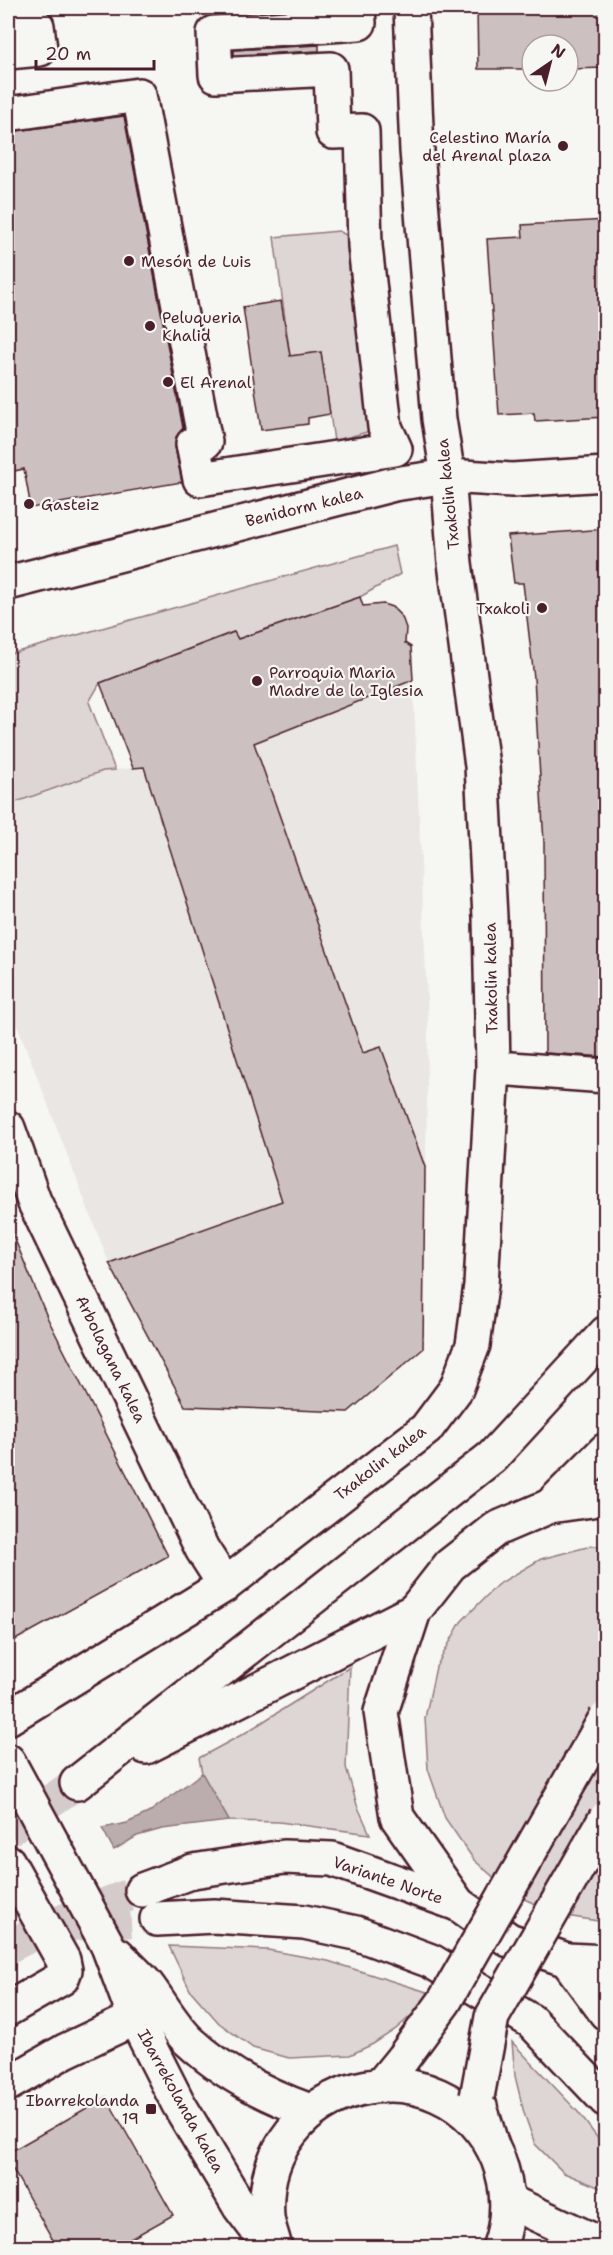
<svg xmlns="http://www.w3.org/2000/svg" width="613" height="2255" viewBox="0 0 613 2255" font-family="'Shantell Sans',sans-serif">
<rect width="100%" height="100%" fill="#f6f6f2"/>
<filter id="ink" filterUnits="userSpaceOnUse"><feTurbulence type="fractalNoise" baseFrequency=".0167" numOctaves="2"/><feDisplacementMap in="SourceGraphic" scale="12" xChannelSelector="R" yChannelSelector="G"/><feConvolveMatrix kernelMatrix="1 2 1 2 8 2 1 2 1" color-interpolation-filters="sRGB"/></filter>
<g filter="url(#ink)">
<polygon fill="#e9e6e3" points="413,680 428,1023 423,1349 348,1412 185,1406 109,1263 8,1001 8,805 103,771 144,767 254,743"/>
<g fill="#ddd6d5" stroke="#947a80" stroke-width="1.5">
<polygon points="339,231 365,246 385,427 334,441 321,352 290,356 274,237"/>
<polygon points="394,546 400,574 360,597 238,639 233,632 100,683 89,702 115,770 103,771 8,805 8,657 10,654"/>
<polygon points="591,1546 605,1546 605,1922 560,1915 513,1894 474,1860 445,1818 428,1769 425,1718 436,1667 461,1622 497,1585 541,1559"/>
<polygon points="350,1667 346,1767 357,1805 370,1834 279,1822 229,1821 202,1773 199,1758 245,1733"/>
<polygon points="169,1946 268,1950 328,1961 430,1993 422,2006 396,2029 373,2044 350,2055 289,2058 253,2048 219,2023 190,1990"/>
<polygon points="512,2042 578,2112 605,2148 605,2190 564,2173 535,2144 524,2113 515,2076"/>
</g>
<polygon fill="#bbadae" stroke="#8e747a" stroke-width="1.5" points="202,1773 229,1821 162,1829 137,1836 114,1850 102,1828 127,1823 148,1813"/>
<g fill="#ccc1c0" stroke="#4a1f2b" stroke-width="1.5">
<polygon points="477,8 606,8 606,68 568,69 568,45 532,45 532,69 478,69"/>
<polygon points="319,45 319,51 234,55 234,50"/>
<polygon points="124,116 183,428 176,437 175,447 182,482 31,508 24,469 14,471 8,429 8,132"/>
<polygon points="606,220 606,417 535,421 534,413 499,415 487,239 523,237 522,225"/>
<polygon points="281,301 290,356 321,352 330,414 308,418 308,424 261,430 243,307"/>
<polygon points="606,529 606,1057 545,1053 544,843 534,678 523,583 514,583 508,536"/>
<polygon points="360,597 363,606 383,604 392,607 402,617 406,628 405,643 411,647 413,680 254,743 363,1053 381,1047 425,1167 423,1349 348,1412 185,1406 109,1263 282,1201 144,767 133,768 100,683 234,632 238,639"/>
<polygon points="8,1223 48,1319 168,1556 8,1644"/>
<polygon points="106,2097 173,2215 116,2247 57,2247 8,2161 8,2153"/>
</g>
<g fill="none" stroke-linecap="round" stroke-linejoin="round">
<polyline stroke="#d4cbca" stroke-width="33" stroke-dasharray="33 16" stroke-linecap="butt" points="49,1926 157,1919"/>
<g stroke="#d4cbca" stroke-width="33" stroke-dasharray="33 16" stroke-linecap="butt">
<polyline points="8,1830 77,1783"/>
<polyline points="8,1947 49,1926 142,1890"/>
</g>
<g stroke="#4a1f2b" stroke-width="38">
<g id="street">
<polyline points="8,27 37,26 40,49 8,52"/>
<polyline points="8,114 139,95 205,442 193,444 200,479 395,449 385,427 365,246 362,131 333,132 331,69 216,75 214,33 359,23 358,8"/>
<polyline points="8,583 394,484 448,476 512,480 606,474"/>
<polyline points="511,1069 606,1076"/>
<polyline points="8,1128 34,1201 202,1549 225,1585"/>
<polyline points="8,1718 225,1585 426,1429 456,1389 473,1345 481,1285 493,1068 490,917 482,766 455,563 448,476 439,419 417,151 411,8"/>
<polyline points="8,1761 108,1946 135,2018 178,2103 240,2207 271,2248"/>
<polyline points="8,1862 63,1960 65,1970 62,1978 8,2009"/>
<path d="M118,1955C127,1965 138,1974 147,1985C160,2002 172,2024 188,2040C223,2073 265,2095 310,2111"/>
<polyline points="8,2084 65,2051 135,2018"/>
<polyline points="508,2201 592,2240"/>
</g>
</g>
<g stroke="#4a1f2b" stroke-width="38">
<g id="secondary">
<polyline points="157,1919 214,1916 304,1922 356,1933 431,1961 531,2021 606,2100"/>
<polyline points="567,1960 606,2013"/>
<path d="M275,2248C273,2238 268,2227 267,2217C257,2079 445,2033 498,2159C509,2187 510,2219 499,2248"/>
</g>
</g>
<g stroke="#4a1f2b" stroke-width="38">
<g id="primary">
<polyline points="606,1498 550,1506 496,1529 450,1565 414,1611 381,1712 397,1817 458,1904 509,1940 567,1960 606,1962"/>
<polyline points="550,1506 606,1450"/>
<polyline points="146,1747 414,1611"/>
<polyline points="77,1783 492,1457 606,1333"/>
<polyline points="142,1890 193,1871 284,1857 332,1859 458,1904"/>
<polyline points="381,2085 403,2058"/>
<polyline points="477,2097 492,2146"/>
</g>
</g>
<use href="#street" stroke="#f6f6f2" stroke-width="33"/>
<use href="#secondary" stroke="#f6f6f2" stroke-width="33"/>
<use href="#primary" stroke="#f6f6f2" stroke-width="33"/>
<g stroke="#4a1f2b" stroke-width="38" stroke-linecap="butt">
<g id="primary-bridge">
<polyline points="403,2058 444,2002 606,1718"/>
<polyline points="477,2097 492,2017 606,1818"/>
</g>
</g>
<use href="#primary-bridge" stroke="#f6f6f2" stroke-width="33"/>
</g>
</g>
<g fill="#4a1f2b" stroke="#f6f6f2" stroke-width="2">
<circle cx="563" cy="146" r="6"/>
<circle cx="129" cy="261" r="6"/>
<circle cx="150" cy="326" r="6"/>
<circle cx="168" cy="382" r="6"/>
<circle cx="29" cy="504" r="6"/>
<circle cx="542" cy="608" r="6"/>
<circle cx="257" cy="681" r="6"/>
<rect x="145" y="2103" width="12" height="12" rx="3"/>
</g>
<g text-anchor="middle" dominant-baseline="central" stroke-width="4.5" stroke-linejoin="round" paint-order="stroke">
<g font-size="16" fill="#4a1f2b" stroke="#f6f6f2" text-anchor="start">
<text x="551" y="137" text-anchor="end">Celestino María<tspan x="551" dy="18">del Arenal plaza</tspan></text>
<text x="141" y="261">Mesón de Luis</text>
<text x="162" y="317">Peluqueria<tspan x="162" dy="18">Khalid</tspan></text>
<text x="180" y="382">El Arenal</text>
<text x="41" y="504">Gasteiz</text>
<text x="530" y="608" text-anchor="end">Txakoli</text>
<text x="269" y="672">Parroquia Maria<tspan x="269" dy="18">Madre de la Iglesia</tspan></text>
<text x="139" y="2100" text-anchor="end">Ibarrekolanda<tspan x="139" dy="18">19</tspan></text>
</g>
<g font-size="16" fill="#4a1f2b" stroke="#f6f6f2">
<text transform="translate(448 494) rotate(-96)">Txakolin kalea</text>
<text transform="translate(304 507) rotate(-14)">Benidorm kalea</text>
<text transform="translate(491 978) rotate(-91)">Txakolin kalea</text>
<text transform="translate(111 1359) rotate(64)">Arbolagana kalea</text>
<text transform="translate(380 1463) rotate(-38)">Txakolin kalea</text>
<text transform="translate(388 1880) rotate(19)">Variante Norte</text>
<text transform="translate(181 2101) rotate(61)">Ibarrekolanda kalea</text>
</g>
</g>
<rect width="613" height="2255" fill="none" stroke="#f6f6f2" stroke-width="30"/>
<rect x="15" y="15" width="583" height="2225" fill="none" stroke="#4a1f2b" stroke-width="2" filter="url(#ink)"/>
<g transform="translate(550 63) rotate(35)"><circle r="28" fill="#f6f6f2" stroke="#b1a0a2" stroke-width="1.5"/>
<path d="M0-4.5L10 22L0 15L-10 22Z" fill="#4a1f2b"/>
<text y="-9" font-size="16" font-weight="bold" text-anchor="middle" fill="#4a1f2b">N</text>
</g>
<path d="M36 60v9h118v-9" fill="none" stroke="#4a1f2b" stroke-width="3"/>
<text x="45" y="60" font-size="18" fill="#4a1f2b" stroke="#f6f6f2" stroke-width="4.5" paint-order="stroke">20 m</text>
</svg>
